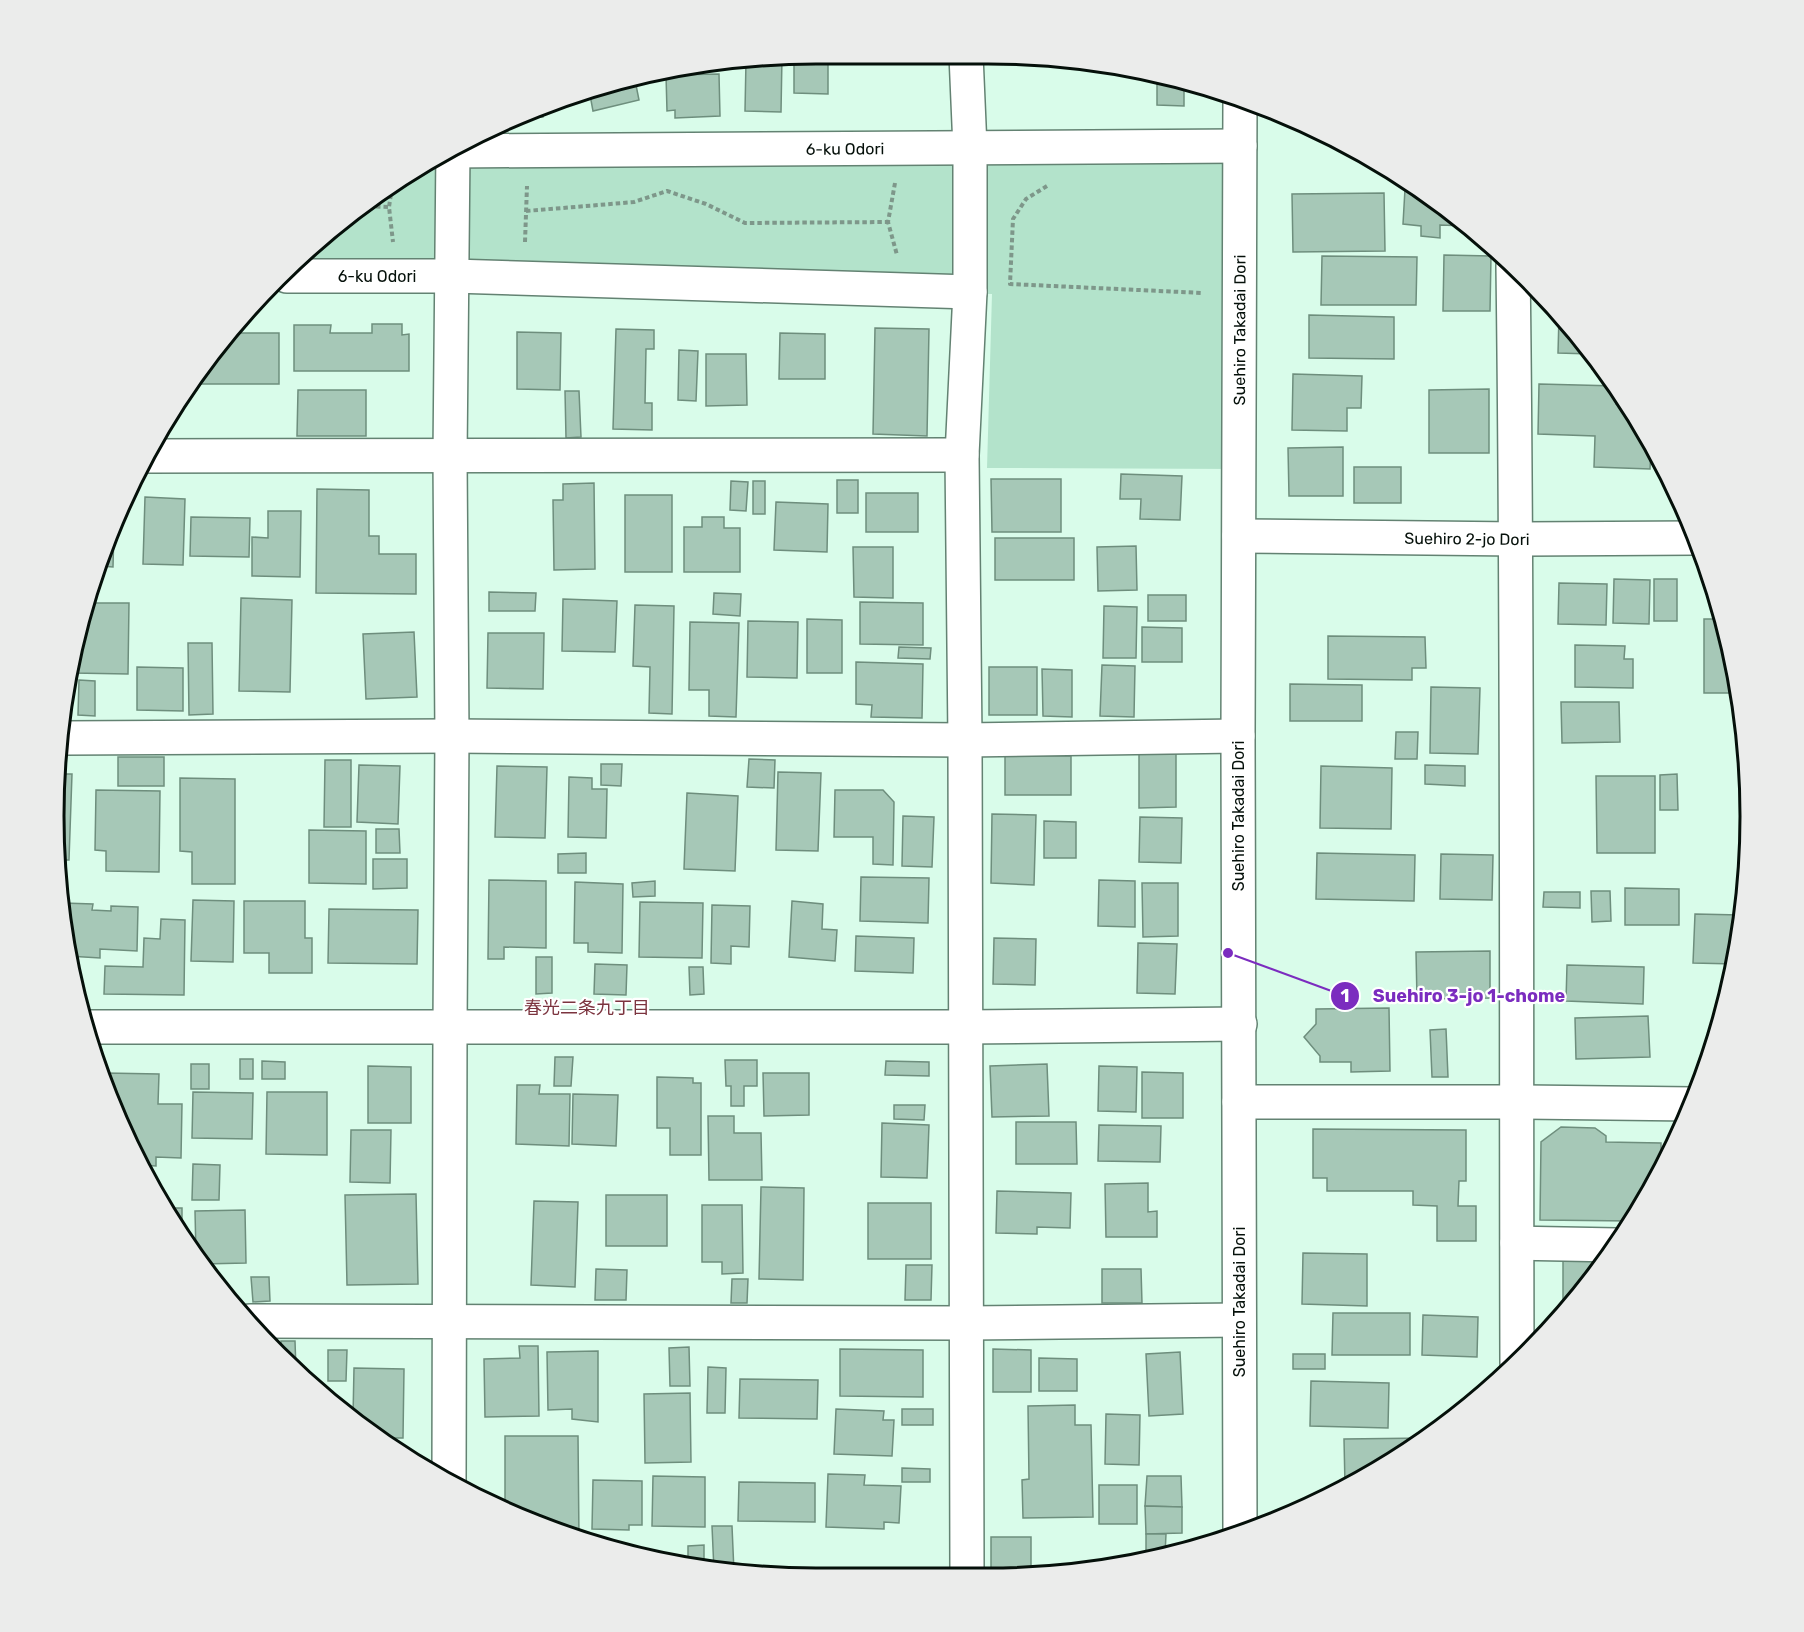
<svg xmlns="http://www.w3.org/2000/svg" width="1804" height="1632" viewBox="0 0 1804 1632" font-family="Rubik,'Noto Sans JP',sans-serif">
<rect width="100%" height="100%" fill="#d9fcea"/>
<polygon fill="#b3e3cb" points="1240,146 1239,469 987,468 992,294 287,276 352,212 449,151"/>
<g fill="#a6c8b7" stroke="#6e8e7d" stroke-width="1.5">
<polygon points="1001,55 1037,56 1062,59 1061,64 1001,64"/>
<polygon points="782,57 781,112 745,111 746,61"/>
<polygon points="794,60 828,61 828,94 794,93"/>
<polygon points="719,74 720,116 675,118 675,110 667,111 666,75"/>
<polygon points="635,80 639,100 593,111 590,95"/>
<polygon points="1157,81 1178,81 1184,83 1184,106 1157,105"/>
<polygon points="544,111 543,117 524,117"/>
<polygon points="1405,189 1421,190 1465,226 1440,225 1440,238 1421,236 1421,226 1403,224"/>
<polygon points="1384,193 1385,251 1293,252 1292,194"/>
<polygon points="1444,255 1491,256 1490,311 1443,311"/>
<polygon points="1322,256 1417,257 1416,305 1321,305"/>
<polygon points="1309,315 1394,317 1394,359 1309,358"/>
<polygon points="1559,316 1590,354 1558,353"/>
<polygon points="372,324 402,324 402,335 409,334 409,371 294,371 294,325 331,325 330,333 372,333"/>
<polygon points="875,328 929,329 927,436 873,434"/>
<polygon points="616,329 654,330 654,349 646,349 645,403 652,403 652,430 613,429"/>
<polygon points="517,332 561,333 560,390 517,389"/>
<polygon points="231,333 279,333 279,384 199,384 199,372 212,352"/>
<polygon points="780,333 825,334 825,379 779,379"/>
<polygon points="679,350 698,351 696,401 678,400"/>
<polygon points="706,354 746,354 747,405 706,406"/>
<polygon points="1592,357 1603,370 1592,369"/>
<polygon points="1293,374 1362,376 1361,408 1347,408 1347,431 1292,430"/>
<polygon points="1539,384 1617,386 1616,404 1628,404 1651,447 1650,469 1594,467 1595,436 1538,434"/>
<polygon points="1489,389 1489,453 1429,453 1429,390"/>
<polygon points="298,390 366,390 366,436 297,436"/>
<polygon points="565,391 579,391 581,437 566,438"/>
<polygon points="1343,447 1343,496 1289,496 1288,448"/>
<rect x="1354" y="467" width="47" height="36"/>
<polygon points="1121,474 1182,476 1180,520 1140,519 1141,499 1120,499"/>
<polygon points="991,479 1061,479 1061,532 992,532"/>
<rect x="837" y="480" width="21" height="33"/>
<polygon points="731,481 748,482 746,511 730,510"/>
<rect x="753" y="481" width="12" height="33"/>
<polygon points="594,483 595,569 554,570 553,500 563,500 563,484"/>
<polygon points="317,489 369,490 369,536 379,536 379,554 416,554 416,594 316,593"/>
<rect x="866" y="493" width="52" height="39"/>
<rect x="625" y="495" width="47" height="77"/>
<polygon points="145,497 185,499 183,565 143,564"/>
<polygon points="776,502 828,504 827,552 774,550"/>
<polygon points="268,511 301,511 300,577 252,576 252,537 268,538"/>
<polygon points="191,517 250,518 249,557 190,556"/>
<polygon points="702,517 724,517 724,528 740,528 740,572 684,572 684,527 702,527"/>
<polygon points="114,528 113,567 100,566"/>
<rect x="995" y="538" width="79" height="42"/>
<polygon points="1136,546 1137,590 1098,591 1097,547"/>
<polygon points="853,547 893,547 893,598 854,597"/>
<polygon points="1614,579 1650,580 1649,624 1613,623"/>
<rect x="1654" y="579" width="23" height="42"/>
<polygon points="1559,583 1607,584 1606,625 1558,624"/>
<polygon points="489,592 536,593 535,611 489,611"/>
<polygon points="714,593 741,594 740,616 713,614"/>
<rect x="1148" y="595" width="38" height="26"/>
<polygon points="241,598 292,600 290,692 239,691"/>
<polygon points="563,599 617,601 615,652 562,651"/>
<polygon points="860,602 923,603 923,645 860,644"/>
<polygon points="86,603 129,603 128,674 73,673 80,619"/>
<polygon points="635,605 674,606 672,714 649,713 650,667 633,666"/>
<polygon points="1104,606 1137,607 1136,658 1103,658"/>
<polygon points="807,619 842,620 842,673 807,673"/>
<polygon points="1704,619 1721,619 1735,667 1738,693 1704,693"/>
<polygon points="748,621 798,622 797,678 747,677"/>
<polygon points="690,622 739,623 736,717 709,716 709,690 689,690"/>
<polygon points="1142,627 1182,628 1182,662 1142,662"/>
<polygon points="414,632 417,697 366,699 363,634"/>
<polygon points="488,633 544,633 543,689 487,688"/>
<polygon points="1328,636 1425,637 1426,668 1412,668 1412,680 1328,679"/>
<polygon points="188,643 212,643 213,714 189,715"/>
<polygon points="1575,645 1625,646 1624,659 1633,659 1633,688 1575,687"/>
<polygon points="899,647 931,648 930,659 898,658"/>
<polygon points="856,662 923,664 922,718 871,717 872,705 856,704"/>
<polygon points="1102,665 1135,666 1134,717 1100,716"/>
<polygon points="137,667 183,668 183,711 137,710"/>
<rect x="989" y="667" width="48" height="48"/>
<polygon points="1042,669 1072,670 1072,717 1043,716"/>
<polygon points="79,680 95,681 95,716 78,715"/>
<polygon points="1290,684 1362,685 1362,721 1290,721"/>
<polygon points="1431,687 1480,688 1478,754 1430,753"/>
<polygon points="1561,702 1619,702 1620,742 1562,743"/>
<polygon points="1396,732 1418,732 1417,759 1395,759"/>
<polygon points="1139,752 1176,752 1176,807 1139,808"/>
<polygon points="1005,755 1071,756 1071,795 1005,795"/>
<rect x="118" y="757" width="46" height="29"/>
<polygon points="749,759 775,760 774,788 747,787"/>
<polygon points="325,760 351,760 351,827 324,827"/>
<polygon points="601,764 622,764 621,786 601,785"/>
<polygon points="359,765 400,766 398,824 357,822"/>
<polygon points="1425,765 1465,766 1465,786 1425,784"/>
<polygon points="497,766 547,767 545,838 495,837"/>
<polygon points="1321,766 1392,768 1391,829 1320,828"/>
<polygon points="778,772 821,773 818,851 776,850"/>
<polygon points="60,774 72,774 69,860 58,860 54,816"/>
<polygon points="1677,774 1678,810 1660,810 1660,775"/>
<polygon points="1596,776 1655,776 1655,853 1597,853"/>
<polygon points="569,777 592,778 592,789 607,789 606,838 568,837"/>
<polygon points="180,778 235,779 235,884 192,884 192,852 180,851"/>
<polygon points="96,790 160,791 159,872 106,871 106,851 95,850"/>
<polygon points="835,790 883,790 894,802 893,865 873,864 873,837 834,837"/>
<polygon points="687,793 738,796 735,871 684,869"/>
<polygon points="992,814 1036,815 1034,885 991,883"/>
<polygon points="903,816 934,817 932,867 902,866"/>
<polygon points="1140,817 1182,818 1181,863 1139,862"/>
<polygon points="1044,821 1076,822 1076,858 1044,858"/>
<polygon points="376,829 399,829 400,853 376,853"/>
<polygon points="309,830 366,831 366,884 309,883"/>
<polygon points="586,853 586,873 558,873 558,854"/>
<polygon points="1317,853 1415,855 1414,901 1316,899"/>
<polygon points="1441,854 1493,855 1492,900 1440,899"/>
<polygon points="373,859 407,859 407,888 373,889"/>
<polygon points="861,877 929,878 928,923 860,921"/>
<polygon points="489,880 546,881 546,948 504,947 504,959 488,959"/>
<polygon points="1099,880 1135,881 1135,927 1098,926"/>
<polygon points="655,881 655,896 633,897 632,883"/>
<polygon points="575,882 623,884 622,953 588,952 588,943 574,943"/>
<polygon points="1142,883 1178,883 1178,936 1143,937"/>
<polygon points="1625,888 1679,889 1679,925 1625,925"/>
<polygon points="1591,891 1610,891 1611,921 1592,922"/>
<polygon points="1544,892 1580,892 1580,908 1543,907"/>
<polygon points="193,900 234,901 233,962 191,961"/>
<polygon points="244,901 305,901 305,938 312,938 312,973 269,973 269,953 244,953"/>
<polygon points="792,901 823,904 822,929 837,930 835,961 789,957"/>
<polygon points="640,902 703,903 702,958 639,957"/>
<polygon points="63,903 93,904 92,910 111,911 111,906 138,907 137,951 100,949 100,958 68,956"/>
<polygon points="712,905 750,906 749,947 731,946 731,964 711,963"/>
<polygon points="329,909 418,910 417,964 328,963"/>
<polygon points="1695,914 1740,915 1735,964 1693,963"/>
<polygon points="161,919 185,920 184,995 104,994 105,966 143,967 144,938 160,939"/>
<polygon points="856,936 914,938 913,973 855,971"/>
<polygon points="994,938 1036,939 1035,985 993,984"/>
<polygon points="1138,943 1177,944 1175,994 1137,993"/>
<polygon points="1490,951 1490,998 1417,999 1416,952"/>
<polygon points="536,957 552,957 552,993 536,994"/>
<polygon points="595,964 627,965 626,995 594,994"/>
<polygon points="1567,965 1644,967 1643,1004 1566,1001"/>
<polygon points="689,967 703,967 704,994 690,995"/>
<polygon points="1389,1008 1390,1071 1351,1072 1351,1062 1320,1062 1320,1056 1304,1037 1316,1024 1316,1009"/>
<polygon points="1648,1016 1650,1057 1576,1059 1575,1018"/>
<polygon points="1446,1029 1448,1077 1432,1077 1430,1030"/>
<polygon points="555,1057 573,1057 571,1086 554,1086"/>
<rect x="240" y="1059" width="13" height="20"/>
<polygon points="725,1060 757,1060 757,1086 744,1086 744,1106 731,1106 731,1086 726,1086"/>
<polygon points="262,1061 285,1062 285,1079 262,1079"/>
<polygon points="886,1061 929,1062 929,1076 885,1075"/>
<rect x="191" y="1064" width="18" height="25"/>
<polygon points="1047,1064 1049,1116 992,1117 990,1066"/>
<polygon points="368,1066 411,1067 411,1123 368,1123"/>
<polygon points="1099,1066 1137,1067 1136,1112 1098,1111"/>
<polygon points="1142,1072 1183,1073 1183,1118 1142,1118"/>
<polygon points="105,1073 159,1074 158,1104 182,1104 181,1158 156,1157 156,1166 140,1165 132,1153 127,1135 127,1116 120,1116 117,1103 116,1103"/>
<polygon points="763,1073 809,1073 809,1115 764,1116"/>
<polygon points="657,1077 693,1078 693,1083 701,1083 701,1155 670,1155 670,1128 657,1128"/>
<polygon points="517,1085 540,1085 539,1094 570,1094 569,1146 516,1144"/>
<polygon points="193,1092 253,1093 252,1139 192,1138"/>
<polygon points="267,1092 327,1092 327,1155 266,1154"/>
<polygon points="573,1094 618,1095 616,1146 572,1144"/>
<polygon points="894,1105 925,1105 924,1120 894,1119"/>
<polygon points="708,1116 734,1116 734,1133 761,1133 762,1180 709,1180"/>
<polygon points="1016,1122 1076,1122 1077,1164 1016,1164"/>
<polygon points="882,1123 929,1125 927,1178 881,1177"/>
<polygon points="1099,1125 1161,1126 1160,1162 1098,1161"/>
<polygon points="1561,1127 1595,1128 1606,1136 1606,1142 1661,1143 1661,1166 1631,1221 1540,1220 1541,1142"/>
<polygon points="1313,1129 1466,1130 1466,1181 1459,1181 1458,1206 1476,1206 1476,1241 1437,1241 1437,1206 1413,1205 1413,1191 1327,1191 1327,1178 1313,1178"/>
<polygon points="351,1130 391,1130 390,1183 350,1182"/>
<polygon points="193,1164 220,1165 219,1200 192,1200"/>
<polygon points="1148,1183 1148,1212 1157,1211 1157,1237 1106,1237 1105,1184"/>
<polygon points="761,1187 804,1188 803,1280 759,1279"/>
<polygon points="997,1191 1071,1193 1070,1228 1037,1227 1037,1234 996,1233"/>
<polygon points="416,1194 418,1284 347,1285 345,1195"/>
<rect x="606" y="1195" width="61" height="51"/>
<polygon points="534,1201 578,1202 575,1287 531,1285"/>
<rect x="868" y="1203" width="63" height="56"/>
<polygon points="702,1205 742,1205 743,1273 722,1274 722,1262 702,1262"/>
<polygon points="166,1208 182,1208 182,1232"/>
<polygon points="245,1210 246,1263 202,1264 196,1255 195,1211"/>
<polygon points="1303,1253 1367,1254 1367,1306 1302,1304"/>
<polygon points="1563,1260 1604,1260 1565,1308 1563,1308"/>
<polygon points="906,1265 932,1265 931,1300 905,1300"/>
<polygon points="596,1269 627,1270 626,1300 595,1300"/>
<polygon points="1102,1269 1141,1269 1142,1303 1102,1303"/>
<polygon points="251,1277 269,1277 270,1301 253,1302"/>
<polygon points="732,1279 748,1279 747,1303 731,1303"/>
<polygon points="1333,1313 1410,1313 1410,1355 1332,1355"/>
<polygon points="1423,1315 1478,1317 1477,1357 1422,1355"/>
<polygon points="281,1341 295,1341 296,1370 282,1355"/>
<polygon points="519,1346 538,1346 539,1416 485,1417 484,1359 520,1358"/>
<polygon points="689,1347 690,1386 670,1386 669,1348"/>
<polygon points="840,1349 923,1350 923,1397 840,1396"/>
<polygon points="993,1349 1031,1350 1031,1392 993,1392"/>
<polygon points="328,1350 347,1350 346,1381 328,1381"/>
<polygon points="598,1351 598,1422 572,1419 572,1409 548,1410 547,1352"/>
<polygon points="1180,1352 1183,1414 1149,1416 1146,1354"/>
<rect x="1293" y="1354" width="32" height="15"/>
<polygon points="1039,1358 1077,1359 1077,1391 1039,1391"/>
<polygon points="708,1367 726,1368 725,1413 707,1413"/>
<polygon points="354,1368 404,1369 403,1438 382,1438 353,1417"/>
<polygon points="740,1379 818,1380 817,1419 739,1418"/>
<polygon points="1311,1381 1389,1383 1388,1428 1310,1426"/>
<polygon points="690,1393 691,1462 645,1463 644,1394"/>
<polygon points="1075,1405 1075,1425 1091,1425 1093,1517 1023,1518 1022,1480 1029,1479 1028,1406"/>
<polygon points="836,1409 884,1411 883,1420 894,1420 892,1456 834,1454"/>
<rect x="902" y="1409" width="31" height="16"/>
<polygon points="1106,1414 1140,1415 1139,1465 1105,1464"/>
<polygon points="505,1436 578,1436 579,1539 571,1538 505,1508"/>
<polygon points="1425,1438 1412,1449 1345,1485 1344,1439"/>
<polygon points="902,1468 930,1469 930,1482 902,1482"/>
<polygon points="828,1474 865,1475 864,1485 901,1486 899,1523 884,1522 884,1529 826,1527"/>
<polygon points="653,1476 705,1477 705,1527 652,1526"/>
<polygon points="1147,1476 1181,1476 1182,1507 1145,1506"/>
<polygon points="593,1480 642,1481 642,1525 629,1525 629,1530 592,1529"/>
<polygon points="739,1482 815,1483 815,1522 738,1521"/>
<rect x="1099" y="1485" width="38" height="39"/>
<polygon points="1145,1506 1182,1507 1182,1533 1146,1534"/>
<polygon points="712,1526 732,1526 734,1572 714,1571"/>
<polygon points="1146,1534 1166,1534 1165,1555 1146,1561"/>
<polygon points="991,1537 1031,1537 1031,1574 991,1578"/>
<polygon points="704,1545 704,1569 688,1565 688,1546"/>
</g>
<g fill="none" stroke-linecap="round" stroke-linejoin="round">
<g stroke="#638272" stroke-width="36">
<g id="minor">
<polyline points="966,55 970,148 970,292 962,455 965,740 967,1577"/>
<path id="s1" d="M449,151L1240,146"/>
<path d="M1513,266C1518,632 1516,997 1517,1363"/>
<path id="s2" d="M287,276H453L970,292"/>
<polyline points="147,456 962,455"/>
<path id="s3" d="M1239,536L1517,539L1696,538"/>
<polyline points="64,738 452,736 965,740 1238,736"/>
<polyline points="90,1027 966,1027 1240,1024"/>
<polyline points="1239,1102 1516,1102 1693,1104"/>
<polyline points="1517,1243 1617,1245"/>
<polyline points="250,1321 968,1323 1239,1320"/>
<polyline points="449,1482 450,1027 452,736 450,457 453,149"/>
<path id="s4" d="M1240,1532L1238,736L1240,100"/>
</g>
</g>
<g stroke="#7e978a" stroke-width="4" stroke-dasharray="4.5 3" stroke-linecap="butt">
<polyline points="404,179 417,179"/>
<polyline points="895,183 888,222 897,255"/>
<polyline points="1047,186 1026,199 1013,219 1010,284 1203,293"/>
<polyline points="392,187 389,207 393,242"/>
<polyline points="361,206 389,207"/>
<polyline points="526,211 634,202 667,191 706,204 745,223 888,222"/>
<polyline points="525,242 527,186"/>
</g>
<use href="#minor" stroke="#fff" stroke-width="33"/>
</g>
<g text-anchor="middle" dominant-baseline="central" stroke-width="4.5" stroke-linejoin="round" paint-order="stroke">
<g font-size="16" fill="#05100a" stroke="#fff">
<text stroke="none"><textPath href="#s1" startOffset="396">6-ku Odori</textPath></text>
<text stroke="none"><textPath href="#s2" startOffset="90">6-ku Odori</textPath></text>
<text stroke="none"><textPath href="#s4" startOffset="1202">Suehiro Takadai Dori</textPath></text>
<text stroke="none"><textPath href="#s3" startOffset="228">Suehiro 2-jo Dori</textPath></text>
<text transform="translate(1238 816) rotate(-90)">Suehiro Takadai Dori</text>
<text transform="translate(1239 1302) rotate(-90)">Suehiro Takadai Dori</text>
</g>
<g font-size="18" fill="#7c343f" stroke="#fff">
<text x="587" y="1008">春光二条九丁目</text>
</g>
</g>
<path d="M0 0H1804V1632H0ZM816 64H988A752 752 0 0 1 1740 816V816A752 752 0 0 1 988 1568H816A752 752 0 0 1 64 816V816A752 752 0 0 1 816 64Z" fill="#ebeceb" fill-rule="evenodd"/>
<path fill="none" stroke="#05100a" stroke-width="3" d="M816 64H988A752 752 0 0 1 1740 816V816A752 752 0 0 1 988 1568H816A752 752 0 0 1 64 816V816A752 752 0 0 1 816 64Z"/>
<path fill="none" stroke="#7b2cbf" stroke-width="2" d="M1228 953L1345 996"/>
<g fill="#7b2cbf" stroke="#fff" stroke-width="2">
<circle cx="1228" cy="953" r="6"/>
<circle cx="1345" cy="996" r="15"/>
</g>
<g font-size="18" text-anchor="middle" font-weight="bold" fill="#fff">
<text x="1345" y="1002">1</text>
</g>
<g font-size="18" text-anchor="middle" font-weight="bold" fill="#7b2cbf" stroke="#fff" stroke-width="4.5" stroke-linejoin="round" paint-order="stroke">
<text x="1469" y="1002">Suehiro 3-jo 1-chome</text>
</g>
</svg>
